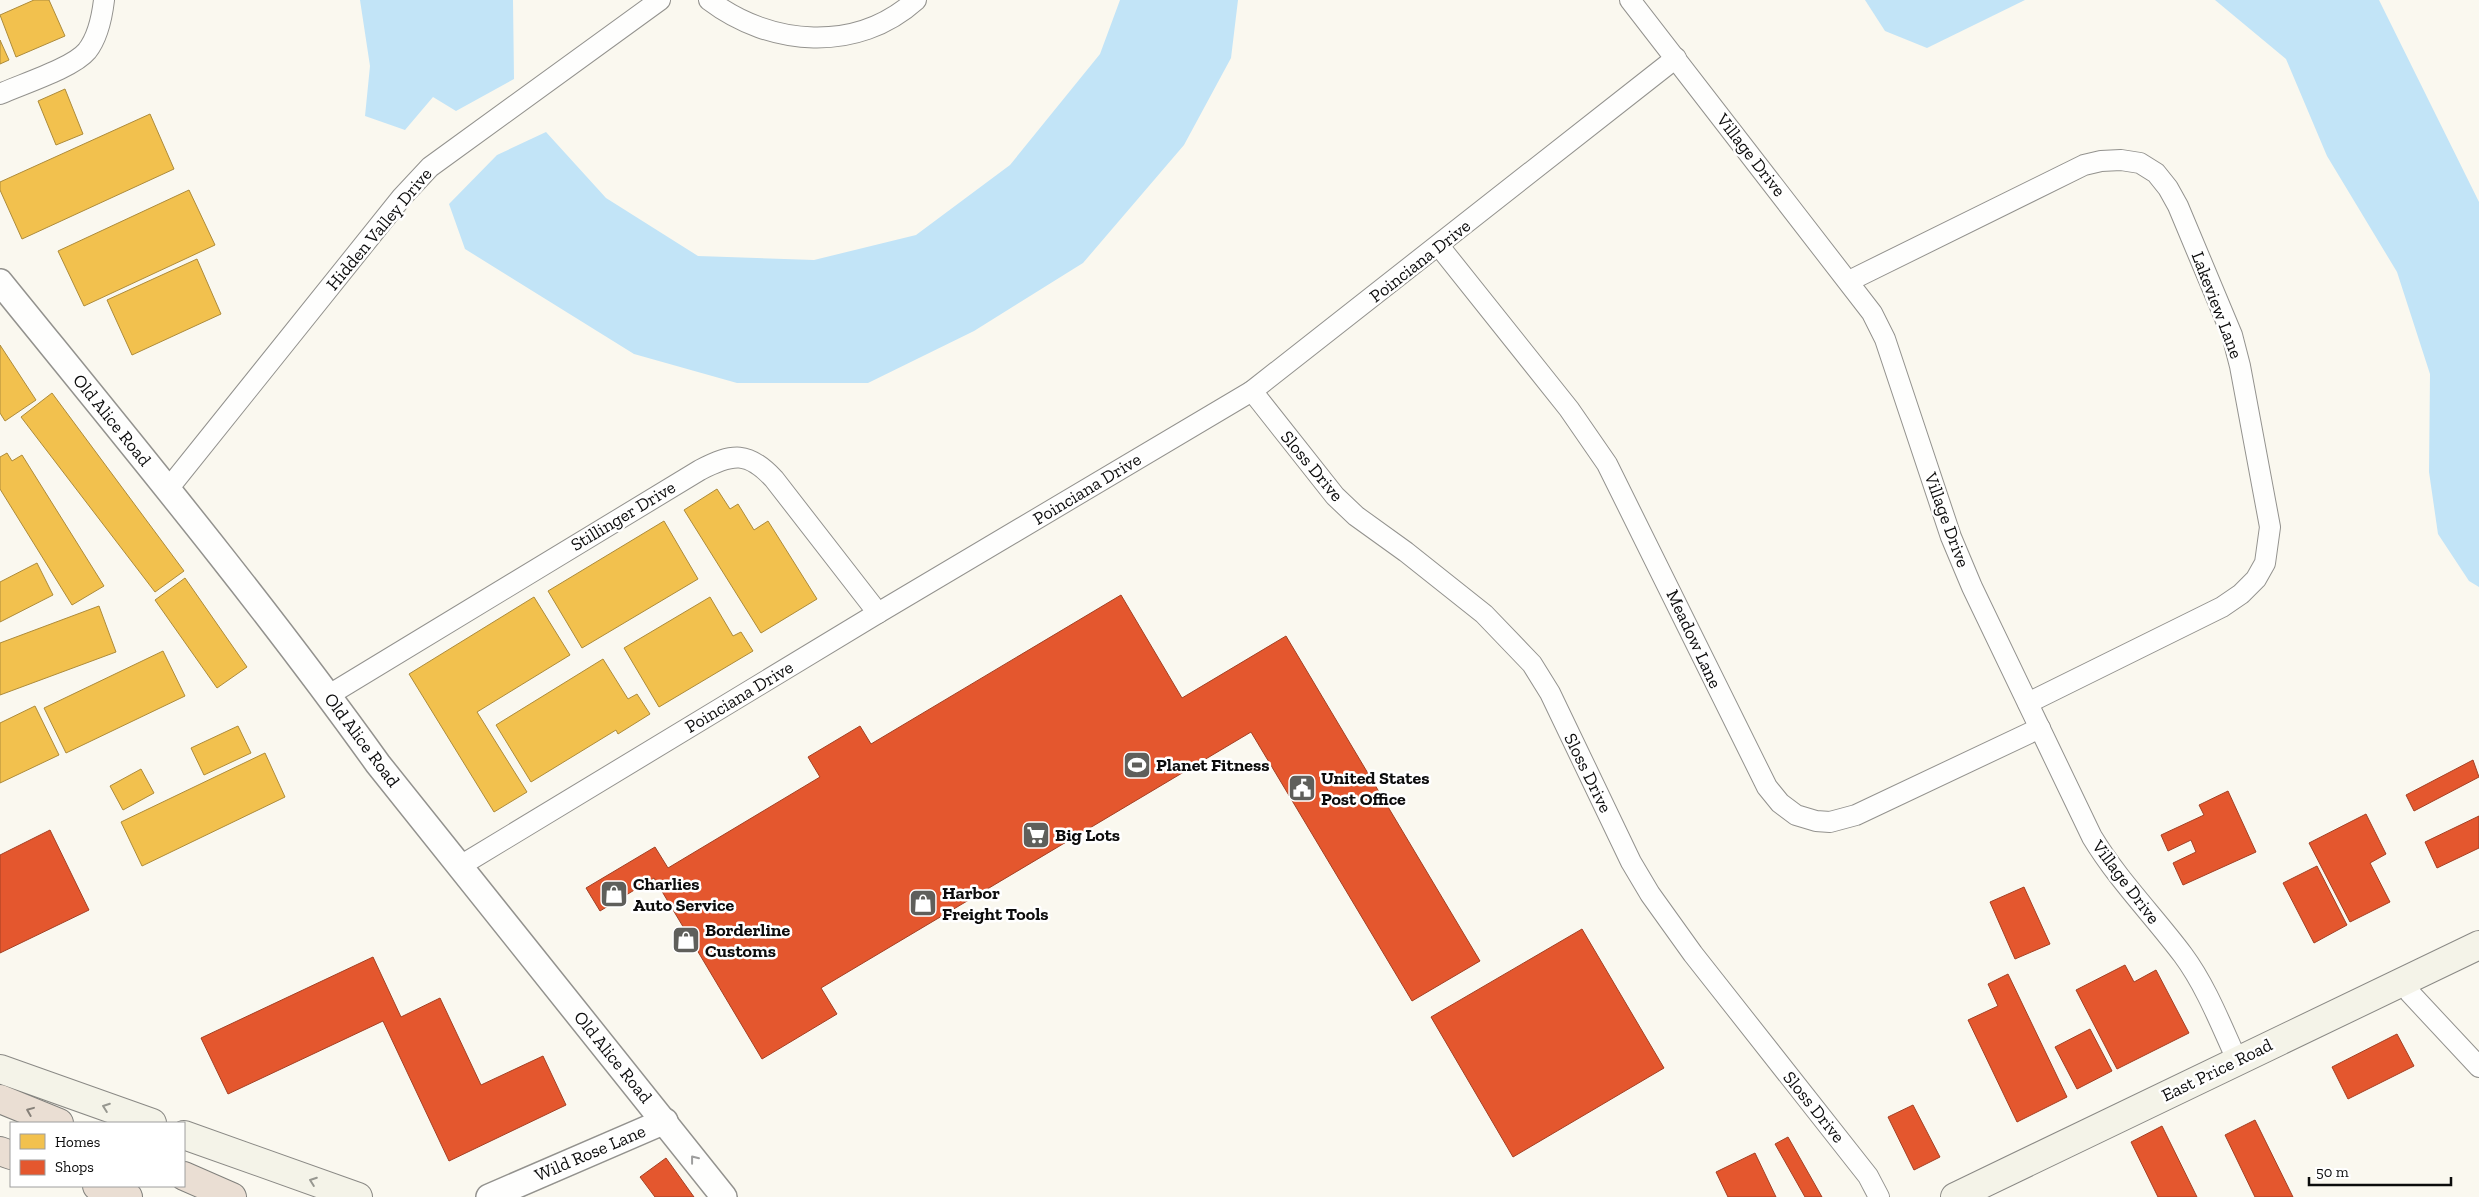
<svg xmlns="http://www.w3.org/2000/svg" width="2479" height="1197" viewBox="0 0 2479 1197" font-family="'Zilla Slab',serif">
<rect width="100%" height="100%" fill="#faf8ef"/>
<g fill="#c2e4f7">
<polygon points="360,0 513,0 514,79 456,111 433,97 405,130 365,116 370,66"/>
<polygon points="1120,0 1238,0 1231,58 1184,145 1083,263 974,331 868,383 737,383 634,354 465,249 449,204 497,155 546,132 606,198 698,256 814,260 916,235 1010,165 1100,54"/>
<polygon points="1865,0 2025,0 1927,48 1885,31"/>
<polygon points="2215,0 2379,0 2479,202 2479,587 2469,581 2438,534 2429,472 2430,374 2397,272 2327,156 2286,59"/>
</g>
<g fill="#f2c14e" stroke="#ad8b3a">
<polygon points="34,0 49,0 65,36 16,57 0,15"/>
<polygon points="0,40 9,60 0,64"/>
<polygon points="65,89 83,134 56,145 38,101"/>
<polygon points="150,114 174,169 22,239 0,190 0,182"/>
<polygon points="189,190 215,245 84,306 58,251"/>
<polygon points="197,259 221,314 132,355 107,300"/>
<polygon points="0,345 36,400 5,421 0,413"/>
<polygon points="52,393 184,571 155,592 21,417"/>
<polygon points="7,453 12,461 22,455 104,586 72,605 0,489 0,457"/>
<polygon points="717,489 730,509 738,504 754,530 768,521 817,599 761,633 684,510"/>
<polygon points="664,521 698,579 582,648 548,591"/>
<polygon points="37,563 53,595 0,622 0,582"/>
<polygon points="185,578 247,667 217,688 155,600"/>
<polygon points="534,597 570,655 477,712 527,792 494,812 409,674"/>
<polygon points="710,597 733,636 741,632 753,651 659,707 624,648"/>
<polygon points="99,606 116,652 0,695 0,643"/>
<polygon points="163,651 185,696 66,753 44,708"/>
<polygon points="603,659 628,699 637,694 650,714 618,734 616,730 531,782 496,725"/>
<polygon points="35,706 59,755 0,783 0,723"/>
<polygon points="238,726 251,753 204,775 191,748"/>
<polygon points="265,753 285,797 142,866 121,822"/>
<polygon points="141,769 154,793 123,810 110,786"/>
</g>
<g fill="#e4572e" stroke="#a34024">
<polygon points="1121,595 1182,698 1286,636 1480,961 1412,1001 1251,732 821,988 837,1014 762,1059 654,878 600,911 586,888 655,847 668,868 820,777 808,757 860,726 871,744"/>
<polygon points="2473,760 2479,777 2414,811 2406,795"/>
<polygon points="2228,791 2256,852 2183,885 2173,863 2196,852 2191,840 2168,851 2161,835 2204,815 2199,805"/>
<polygon points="2366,814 2386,854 2370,863 2390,902 2350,922 2309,843"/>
<polygon points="2479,816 2479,848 2437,868 2425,842"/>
<polygon points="50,830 89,910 0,953 0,855"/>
<polygon points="2317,866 2347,925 2314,943 2283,883"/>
<polygon points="2024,887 2050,944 2015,959 1990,902"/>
<polygon points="1582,929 1664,1068 1513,1157 1431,1017"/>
<polygon points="373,957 401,1017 440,998 481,1085 543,1056 566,1105 449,1161 383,1021 228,1094 201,1038"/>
<polygon points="2125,965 2134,982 2156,970 2189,1033 2117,1069 2076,990"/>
<polygon points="2008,974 2067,1097 2017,1122 1968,1020 1998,1006 1988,984"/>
<polygon points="2090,1029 2112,1071 2077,1089 2055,1047"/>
<polygon points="2397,1034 2414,1066 2348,1099 2332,1067"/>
<polygon points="1913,1105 1940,1157 1914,1170 1888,1117"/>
<polygon points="2255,1120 2293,1197 2255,1197 2225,1135"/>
<polygon points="2162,1126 2197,1197 2158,1197 2131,1142"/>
<polygon points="1788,1137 1822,1197 1805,1197 1775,1144"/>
<polygon points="1755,1153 1776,1197 1728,1197 1716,1172"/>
<polygon points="666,1158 694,1197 655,1197 640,1177"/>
</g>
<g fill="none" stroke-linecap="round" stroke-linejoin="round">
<g stroke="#93928e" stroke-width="22">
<g id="minor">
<path d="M709,0C771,47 857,53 916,0"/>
<path d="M1630,0L1872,313L1885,339L1951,537L1972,587L2092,837C2118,880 2153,915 2183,955C2206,986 2221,1025 2237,1060"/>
<path d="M0,94C22,84 73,68 87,51C98,37 102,17 104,0"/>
<polyline points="1439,246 1569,409 1607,464 1767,787 1780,803 1796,815 1816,821 1830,822 1856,815 2040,728"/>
<polyline points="1849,281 2084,165 2101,161 2121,160 2140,163 2156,173 2168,188 2178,206 2232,335 2240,366 2270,527 2265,563 2256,579 2241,594 2222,607 2028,703"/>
<polyline points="1252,391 1335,496 1356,516 1406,552 1484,614 1532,664 1550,693 1631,862 1650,894 1693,954 1868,1176 1879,1197"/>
<polyline points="168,489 402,197 430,167 660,0"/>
<path d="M329,695L700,470C733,453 748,451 774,479L878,613"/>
<polyline points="460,866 878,613 1252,391 1676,58"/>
<polyline points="2403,982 2410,993 2479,1067"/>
</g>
</g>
<g stroke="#93928e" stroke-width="28">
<g id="tertiary">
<path d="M0,282C128,440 259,598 378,764L724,1197"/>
<polyline points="489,1197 665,1121"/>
</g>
</g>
<g stroke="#8a8985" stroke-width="30">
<g id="secondary">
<polyline points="0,1069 152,1123"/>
<polyline points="184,1135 358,1197"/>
<polyline points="1955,1197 2479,945"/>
</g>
</g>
<g stroke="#80807c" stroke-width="30">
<g id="motorway">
<polyline points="0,1099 59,1123"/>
<polyline points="0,1151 11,1155"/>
<polyline points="184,1176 232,1197"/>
<polyline points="97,1186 128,1197"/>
</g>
</g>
<use href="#minor" stroke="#fefefd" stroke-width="20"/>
<use href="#tertiary" stroke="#fefefd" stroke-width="25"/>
<use href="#secondary" stroke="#f4f3e8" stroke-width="28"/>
<use href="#motorway" stroke="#eaded3" stroke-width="28"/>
</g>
<defs><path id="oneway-chevron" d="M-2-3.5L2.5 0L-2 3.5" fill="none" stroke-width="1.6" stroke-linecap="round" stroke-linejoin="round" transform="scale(1.25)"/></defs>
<g stroke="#979790">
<use href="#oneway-chevron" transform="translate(106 1107) rotate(-160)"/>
<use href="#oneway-chevron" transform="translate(313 1181) rotate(-160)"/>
</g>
<use stroke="#868079" href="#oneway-chevron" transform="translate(30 1111) rotate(-158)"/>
<use stroke="#9d9d9d" href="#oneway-chevron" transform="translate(694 1159) rotate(-128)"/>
<defs>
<g id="stadium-square" transform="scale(1.4375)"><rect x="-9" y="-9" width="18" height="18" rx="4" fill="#5f5f5b" stroke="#fff"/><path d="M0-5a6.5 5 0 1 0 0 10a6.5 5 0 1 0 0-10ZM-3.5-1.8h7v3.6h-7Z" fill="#fff"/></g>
<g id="civic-square" transform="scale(1.4375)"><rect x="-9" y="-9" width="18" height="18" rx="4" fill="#5f5f5b" stroke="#fff"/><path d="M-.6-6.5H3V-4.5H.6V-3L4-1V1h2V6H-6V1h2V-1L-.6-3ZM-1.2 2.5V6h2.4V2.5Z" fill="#fff"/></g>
<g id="supermarket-square" transform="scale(1.4375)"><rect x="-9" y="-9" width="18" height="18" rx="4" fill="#5f5f5b" stroke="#fff"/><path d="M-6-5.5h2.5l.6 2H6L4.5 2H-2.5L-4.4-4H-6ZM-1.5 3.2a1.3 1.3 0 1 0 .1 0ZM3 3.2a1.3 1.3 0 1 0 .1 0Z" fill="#fff"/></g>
<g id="shop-square" transform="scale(1.4375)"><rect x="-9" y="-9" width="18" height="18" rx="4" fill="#5f5f5b" stroke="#fff"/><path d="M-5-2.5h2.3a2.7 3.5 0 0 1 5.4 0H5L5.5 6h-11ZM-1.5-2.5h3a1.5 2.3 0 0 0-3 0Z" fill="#fff"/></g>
</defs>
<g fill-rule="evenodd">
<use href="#stadium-square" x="1137" y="765"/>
<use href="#civic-square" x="1302" y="788"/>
<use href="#supermarket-square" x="1036" y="835"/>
<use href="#shop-square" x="614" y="894"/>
<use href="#shop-square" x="923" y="903"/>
<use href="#shop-square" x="686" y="940"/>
</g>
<g text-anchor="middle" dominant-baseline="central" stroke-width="5" stroke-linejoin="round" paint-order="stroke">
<g font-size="18" fill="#0c0c0c" stroke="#fff">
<text transform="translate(1751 155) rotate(52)">Village Drive</text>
<text transform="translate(379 229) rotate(-50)">Hidden Valley Drive</text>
<text transform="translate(1420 261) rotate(-38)">Poinciana Drive</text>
<text transform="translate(2217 305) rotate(69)">Lakeview Lane</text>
<text transform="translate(112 420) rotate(51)">Old Alice Road</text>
<text transform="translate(1312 466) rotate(50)">Sloss Drive</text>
<text transform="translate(1087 489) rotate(-31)">Poinciana Drive</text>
<text transform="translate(623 516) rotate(-31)">Stillinger Drive</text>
<text transform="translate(1947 520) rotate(70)">Village Drive</text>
<text transform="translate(1694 639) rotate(65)">Meadow Lane</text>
<text transform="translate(739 697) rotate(-31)">Poinciana Drive</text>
<text transform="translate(362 740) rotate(53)">Old Alice Road</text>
<text transform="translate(1588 773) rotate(64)">Sloss Drive</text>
<text transform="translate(2126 882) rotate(53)">Village Drive</text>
<text transform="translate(613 1057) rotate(51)">Old Alice Road</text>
<text transform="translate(2217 1070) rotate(-26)">East Price Road</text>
<text transform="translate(1814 1107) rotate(51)">Sloss Drive</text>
<text transform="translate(590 1153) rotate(-23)">Wild Rose Lane</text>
</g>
<g font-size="18" font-weight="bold" fill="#0c0c0c" stroke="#fff" text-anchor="start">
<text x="1156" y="765">Planet Fitness</text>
<text x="1321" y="778">United States<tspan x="1321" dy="21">Post Office</tspan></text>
<text x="1055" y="835">Big Lots</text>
<text x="633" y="884">Charlies<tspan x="633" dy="21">Auto Service</tspan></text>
<text x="942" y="893">Harbor<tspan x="942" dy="21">Freight Tools</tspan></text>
<text x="705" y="930">Borderline<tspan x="705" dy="21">Customs</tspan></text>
</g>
</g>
<rect x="10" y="1122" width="175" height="65" fill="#ffffff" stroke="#9e9e9e"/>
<rect x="20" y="1134" width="25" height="15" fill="#f2c14e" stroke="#9e9e9e"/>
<text x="55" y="1147" font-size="15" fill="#0c0c0c">Homes</text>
<rect x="20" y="1160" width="25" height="15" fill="#e4572e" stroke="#9e9e9e"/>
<text x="55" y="1172" font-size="15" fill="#0c0c0c">Shops</text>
<path d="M2309 1177v8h142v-8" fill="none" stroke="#0c0c0c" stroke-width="2.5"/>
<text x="2316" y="1177" font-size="15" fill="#0c0c0c" stroke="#ffffff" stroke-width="4" paint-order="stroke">50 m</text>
</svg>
